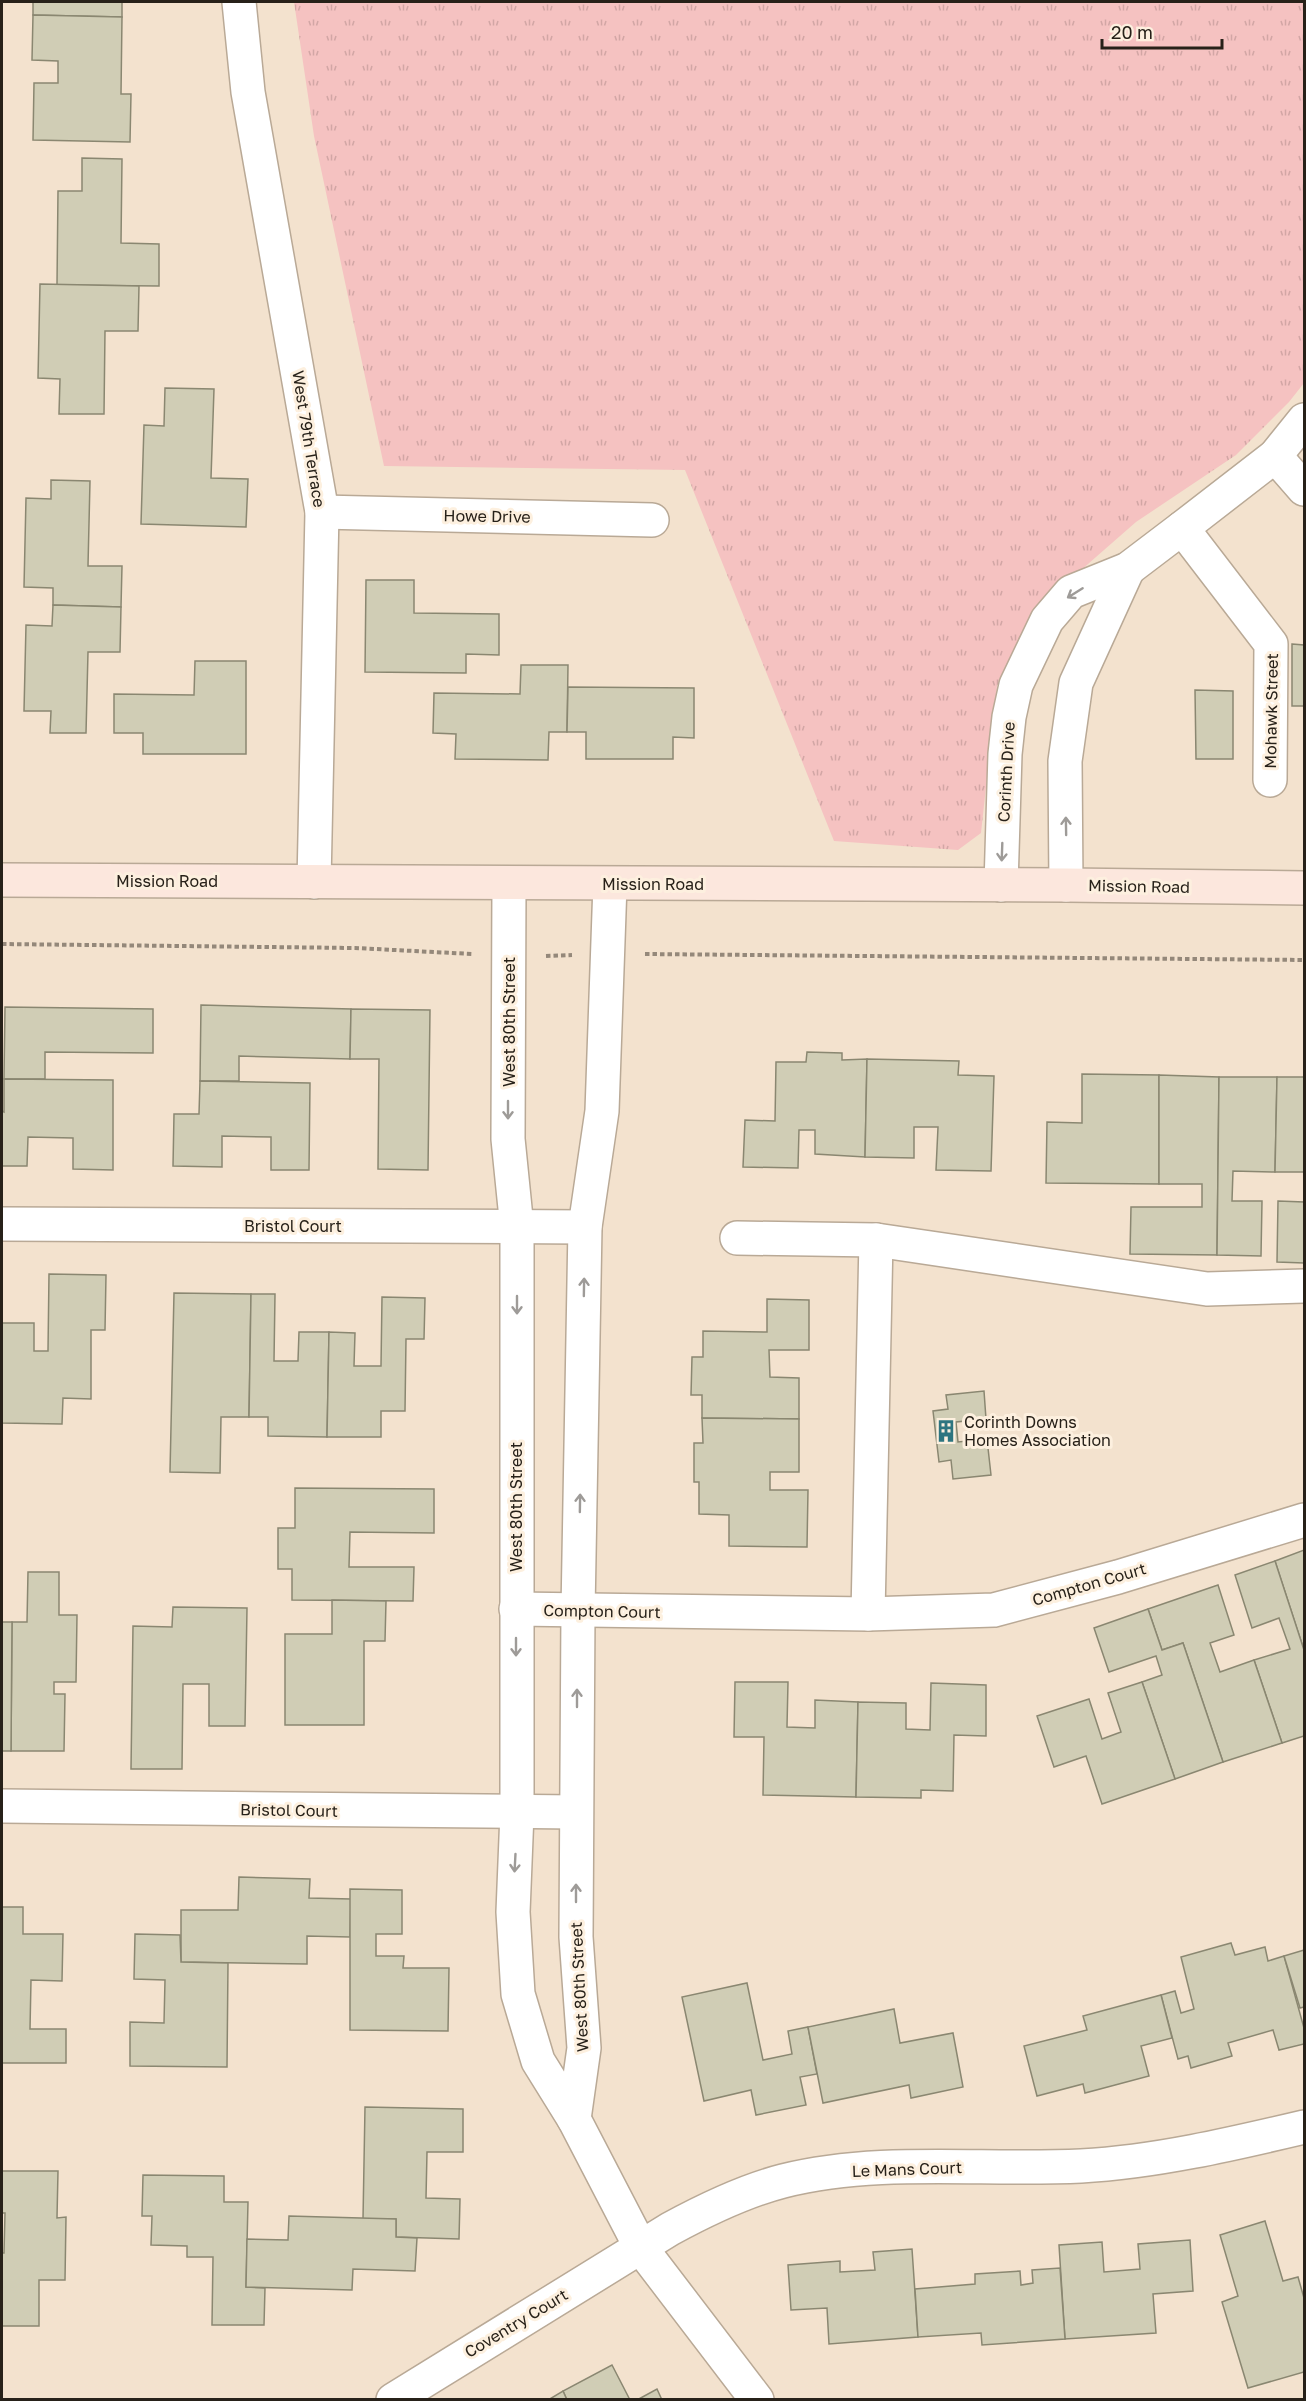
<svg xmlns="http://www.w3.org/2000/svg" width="1306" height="2401" viewBox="0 0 1306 2401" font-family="'Golos Text',sans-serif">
<defs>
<pattern id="grass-tufts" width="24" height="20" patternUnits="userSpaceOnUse" patternTransform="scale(1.5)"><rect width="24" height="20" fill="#f5c2c1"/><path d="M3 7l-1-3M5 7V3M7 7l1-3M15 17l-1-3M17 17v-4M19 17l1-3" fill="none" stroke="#d2a6a5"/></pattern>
</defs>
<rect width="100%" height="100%" fill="#f3e2ce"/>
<polygon fill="url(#grass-tufts)" points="294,2 1304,2 1304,383 1289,402 1236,455 1136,522 1064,585 1024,633 997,686 981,833 958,850 834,841 685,470 384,466 314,136"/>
<g fill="#d0cdb5" stroke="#8a8771" stroke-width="1.5">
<polygon points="33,2 122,2 122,17 33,15"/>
<polygon points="33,15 122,17 121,94 131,94 130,142 33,140 34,83 58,83 58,61 32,60"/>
<polygon points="82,158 122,159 121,243 159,244 159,286 57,285 58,191 82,191"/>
<polygon points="40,284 139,286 138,331 105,331 104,414 59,414 60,379 38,378"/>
<polygon points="165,388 214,389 211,478 248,479 246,527 141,524 144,425 164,426"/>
<polygon points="51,480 90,481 88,566 122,566 121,607 53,605 53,588 24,587 26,498 51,499"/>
<polygon points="366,580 414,580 414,613 499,614 499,655 466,654 466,673 365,672"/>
<polygon points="53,605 121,607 120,652 88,652 86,733 50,733 51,711 24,711 26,625 52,626"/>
<polygon points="1292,644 1304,645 1304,706 1292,706"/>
<polygon points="195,661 246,661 246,754 143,754 143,733 114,733 114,694 194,695"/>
<polygon points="521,665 568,665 567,732 549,732 548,760 455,759 456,734 433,733 434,693 520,694"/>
<polygon points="568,687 694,688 694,738 673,737 673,759 586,759 586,732 567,732"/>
<polygon points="1195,690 1233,691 1233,759 1196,759"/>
<polygon points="201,1005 351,1009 350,1059 239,1056 239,1081 200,1081"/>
<polygon points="5,1007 153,1009 153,1053 45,1052 45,1079 4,1079"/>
<polygon points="351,1009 430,1010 428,1170 378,1169 379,1059 350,1059"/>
<polygon points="807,1052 842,1053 842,1060 867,1059 865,1157 815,1154 815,1130 799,1130 798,1168 743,1167 745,1120 775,1121 776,1062 806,1062"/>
<polygon points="867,1059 959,1061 958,1075 994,1076 991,1171 936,1170 938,1127 914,1127 914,1158 865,1157"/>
<polygon points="1082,1074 1159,1075 1159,1184 1046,1183 1047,1122 1082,1123"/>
<polygon points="1159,1075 1219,1077 1217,1255 1130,1254 1131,1207 1202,1207 1202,1184 1159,1184"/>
<polygon points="1219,1077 1277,1077 1275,1172 1233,1171 1232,1201 1262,1201 1261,1256 1217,1255"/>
<polygon points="1277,1077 1304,1077 1304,1172 1275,1172"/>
<polygon points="4,1079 113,1080 113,1170 73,1169 73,1138 28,1137 27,1166 2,1166 2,1111 4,1112"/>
<polygon points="200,1081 310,1083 309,1170 271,1170 271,1137 222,1136 222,1167 173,1166 174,1114 199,1114"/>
<polygon points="1278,1201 1304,1202 1304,1263 1277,1262"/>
<polygon points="49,1274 106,1275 105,1330 91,1330 91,1399 63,1398 62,1424 2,1423 2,1323 34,1323 34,1351 48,1351"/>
<polygon points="174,1293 251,1294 249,1417 221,1417 220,1473 170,1472"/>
<polygon points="251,1294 275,1294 274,1361 298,1361 299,1332 329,1332 327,1437 268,1436 268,1417 249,1417"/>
<polygon points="382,1297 425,1298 424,1339 406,1339 405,1411 381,1411 381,1437 327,1437 329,1332 355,1333 354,1366 381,1366"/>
<polygon points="767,1299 809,1300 809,1350 769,1350 770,1377 799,1378 799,1419 702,1418 702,1395 691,1395 692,1357 703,1357 703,1331 767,1332"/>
<polygon points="984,1391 986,1419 956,1422 958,1442 987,1439 991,1475 953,1479 951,1460 939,1462 933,1411 948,1409 946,1395"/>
<polygon points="702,1418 799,1419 799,1472 770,1472 770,1490 808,1490 807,1547 729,1546 729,1515 699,1514 699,1482 694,1482 694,1443 703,1443"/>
<polygon points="295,1488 434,1489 434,1533 350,1532 349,1567 414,1567 413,1601 292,1600 292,1569 278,1569 278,1528 295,1528"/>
<polygon points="1304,1550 1304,1650 1275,1561"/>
<polygon points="1275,1561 1304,1650 1304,1736 1282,1743 1254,1660 1290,1649 1279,1618 1252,1628 1235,1575"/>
<polygon points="28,1572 59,1572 59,1615 77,1615 76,1682 54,1682 54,1694 65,1694 64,1751 11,1751 12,1622 27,1622"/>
<polygon points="1218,1585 1234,1635 1210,1643 1220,1672 1254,1660 1282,1743 1223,1762 1183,1643 1162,1650 1148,1609"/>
<polygon points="332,1600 386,1601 385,1641 364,1641 364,1725 285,1725 285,1634 332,1634"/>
<polygon points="173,1607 247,1608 245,1726 209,1726 209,1684 183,1684 182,1769 131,1769 133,1626 172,1627"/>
<polygon points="1148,1609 1162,1650 1183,1643 1223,1762 1175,1779 1142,1682 1162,1675 1156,1656 1109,1672 1094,1628"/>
<polygon points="2,1622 12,1622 11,1751 2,1751"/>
<polygon points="735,1682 788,1682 787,1727 815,1728 815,1700 858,1702 856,1797 763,1795 764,1737 734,1737"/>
<polygon points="1142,1682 1175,1779 1102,1804 1086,1756 1054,1767 1037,1716 1089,1699 1102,1739 1121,1732 1108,1693"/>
<polygon points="931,1683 986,1685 986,1736 954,1735 953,1791 921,1790 921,1798 856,1797 858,1702 906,1703 906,1729 930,1730"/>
<polygon points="239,1877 310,1879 309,1898 351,1899 350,1937 307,1936 307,1964 181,1962 181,1910 238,1910"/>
<polygon points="350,1889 402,1890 402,1934 376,1934 376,1956 404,1956 403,1968 449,1968 448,2031 350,2030"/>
<polygon points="2,1907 23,1907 23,1934 63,1934 62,1981 31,1980 30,2029 66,2029 66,2063 2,2063"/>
<polygon points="135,1934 180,1935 181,1962 228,1963 227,2067 130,2066 130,2022 164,2023 165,1980 134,1979"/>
<polygon points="1231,1943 1235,1955 1265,1947 1268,1961 1284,1956 1304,2028 1304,2044 1279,2050 1273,2030 1228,2043 1232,2056 1191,2068 1188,2056 1178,2059 1161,1995 1175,1991 1181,2013 1194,2009 1181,1957"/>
<polygon points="1304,1950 1304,2007 1300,2008 1284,1956"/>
<polygon points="747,1983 763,2060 792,2054 788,2031 808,2027 817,2074 800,2077 806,2105 756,2115 751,2090 704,2101 682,1997"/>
<polygon points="1161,1995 1172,2038 1141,2046 1149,2076 1085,2093 1083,2084 1037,2096 1024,2046 1087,2030 1083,2016"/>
<polygon points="894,2009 900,2043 953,2033 963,2087 911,2098 909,2085 823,2103 808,2027"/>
<polygon points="365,2107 463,2109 463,2152 427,2152 426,2198 460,2199 459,2239 396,2237 396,2219 363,2219"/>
<polygon points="2,2171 58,2171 57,2218 66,2217 65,2280 39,2280 39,2326 2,2326 2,2253 4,2253 5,2213 2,2213"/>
<polygon points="143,2175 224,2176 224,2202 248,2202 246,2287 265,2288 264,2325 212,2325 213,2257 187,2257 187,2246 151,2245 152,2216 142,2216"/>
<polygon points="289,2216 396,2219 396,2237 417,2238 415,2271 353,2269 352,2290 246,2287 247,2239 288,2240"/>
<polygon points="1265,2221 1283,2281 1298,2277 1304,2298 1304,2372 1248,2388 1222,2302 1238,2296 1220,2235"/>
<polygon points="1190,2240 1193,2291 1153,2294 1156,2333 1065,2339 1059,2245 1102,2242 1104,2272 1140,2269 1138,2244"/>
<polygon points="912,2249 918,2337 829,2344 827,2308 791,2310 788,2265 840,2261 840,2272 875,2270 873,2252"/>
<polygon points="1060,2268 1065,2339 982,2345 981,2333 918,2337 915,2289 975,2284 975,2274 1020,2271 1021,2285 1033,2283 1032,2270"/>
<polygon points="612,2365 630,2400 567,2400 563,2391"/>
<polygon points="657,2389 662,2400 637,2400"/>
<polygon points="563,2391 567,2400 548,2400"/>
</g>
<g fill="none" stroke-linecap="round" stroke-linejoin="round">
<g stroke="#b9a996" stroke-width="36">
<g id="minor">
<polyline points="239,2 248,92 322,512 314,882"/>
<polyline points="1275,456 1304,489"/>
<polyline points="322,512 652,520"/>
<polyline points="1182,528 1271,644 1270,780"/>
<polyline points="509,884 508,1139 517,1228 517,1813 513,1912 518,1994 538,2061 574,2119 641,2248 757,2400"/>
<polyline points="1001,885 1005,754 1009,717 1016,685 1047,620 1071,592 1128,569 1182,528 1275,456 1304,420"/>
<polyline points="1066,885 1065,761 1076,683 1128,569"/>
<polyline points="2,1224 585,1227"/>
<polyline points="737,1238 876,1240 868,1614"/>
<polyline points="876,1240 1207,1289 1304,1286"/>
<polyline points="516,1609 868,1614 994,1610 1118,1577 1304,1520"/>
<polyline points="2,1806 576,1812"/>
<polyline points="574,2119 584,2048 576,1937 578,1611 585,1227 602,1111 610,884"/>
<path d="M393,2400L670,2229C705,2210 744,2191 783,2181C880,2157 982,2171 1081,2166C1155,2162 1232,2144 1304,2127"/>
</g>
</g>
<g stroke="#b9a996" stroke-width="36">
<polyline id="secondary" points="2,880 1066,885 1304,888"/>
</g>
<g stroke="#94887a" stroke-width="4" stroke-dasharray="4.5 3" stroke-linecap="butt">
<polyline points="2,944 355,948 473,954"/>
<polyline points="645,954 1304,960"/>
<polyline points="546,956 572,955"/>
</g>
<use href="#minor" stroke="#fff" stroke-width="33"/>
<use href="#secondary" stroke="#fce7dd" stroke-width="33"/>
</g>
<defs><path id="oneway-shaft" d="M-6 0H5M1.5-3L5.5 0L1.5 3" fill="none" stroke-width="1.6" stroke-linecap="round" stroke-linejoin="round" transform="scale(1.5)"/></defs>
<g stroke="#9e9b98">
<use href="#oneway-shaft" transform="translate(1075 593) rotate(148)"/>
<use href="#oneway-shaft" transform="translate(1066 826) rotate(-91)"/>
<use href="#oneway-shaft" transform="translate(1002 852) rotate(92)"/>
<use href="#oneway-shaft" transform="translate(508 1110) rotate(90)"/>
<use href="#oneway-shaft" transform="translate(584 1287) rotate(-89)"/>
<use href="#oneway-shaft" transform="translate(517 1305) rotate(90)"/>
<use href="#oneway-shaft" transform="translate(580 1503) rotate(-89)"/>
<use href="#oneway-shaft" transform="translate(516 1647) rotate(90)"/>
<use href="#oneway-shaft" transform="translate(577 1698) rotate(-90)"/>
<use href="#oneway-shaft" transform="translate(515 1863) rotate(93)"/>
<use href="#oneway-shaft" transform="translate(576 1893) rotate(-90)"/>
</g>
<defs>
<g id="building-bare" transform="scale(1.8)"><path d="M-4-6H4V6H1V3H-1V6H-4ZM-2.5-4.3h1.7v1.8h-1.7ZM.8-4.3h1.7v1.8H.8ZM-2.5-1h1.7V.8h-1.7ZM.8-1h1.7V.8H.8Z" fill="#2e7580" stroke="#fdf0df" stroke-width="2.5" paint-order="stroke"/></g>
</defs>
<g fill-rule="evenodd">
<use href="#building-bare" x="946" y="1431"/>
</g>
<g text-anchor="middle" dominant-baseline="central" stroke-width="6" stroke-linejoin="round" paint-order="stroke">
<g font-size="16" fill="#272119" stroke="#fdf0df">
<text transform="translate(309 439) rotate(81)">West 79th Terrace</text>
<text transform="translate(487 516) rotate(1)">Howe Drive</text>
<text transform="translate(1271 711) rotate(-89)">Mohawk Street</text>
<text transform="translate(1006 772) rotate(-87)">Corinth Drive</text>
<text x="167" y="881">Mission Road</text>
<text x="653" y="884">Mission Road</text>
<text transform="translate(1139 886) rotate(1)">Mission Road</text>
<text transform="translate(509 1022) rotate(-90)">West 80th Street</text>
<text x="293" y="1226">Bristol Court</text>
<text transform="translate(516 1507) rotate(-90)">West 80th Street</text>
<text transform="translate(1089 1584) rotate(-16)">Compton Court</text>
<text transform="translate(602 1611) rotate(1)">Compton Court</text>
<text transform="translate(289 1810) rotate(1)">Bristol Court</text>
<text transform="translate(579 1987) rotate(-93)">West 80th Street</text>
<text transform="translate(907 2169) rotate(-2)">Le Mans Court</text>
<text transform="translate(516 2323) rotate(-31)">Coventry Court</text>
</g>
<g font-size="16" fill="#272119" stroke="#fdf0df" text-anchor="start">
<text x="964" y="1422">Corinth Downs<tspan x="964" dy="18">Homes Association</tspan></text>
</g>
</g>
<rect width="1306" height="2401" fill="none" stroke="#272119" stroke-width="6"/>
<path d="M1102 39v9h120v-9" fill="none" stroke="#272119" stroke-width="3"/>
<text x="1111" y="39" font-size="18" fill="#272119" stroke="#fdf0df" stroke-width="4.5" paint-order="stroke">20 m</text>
</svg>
